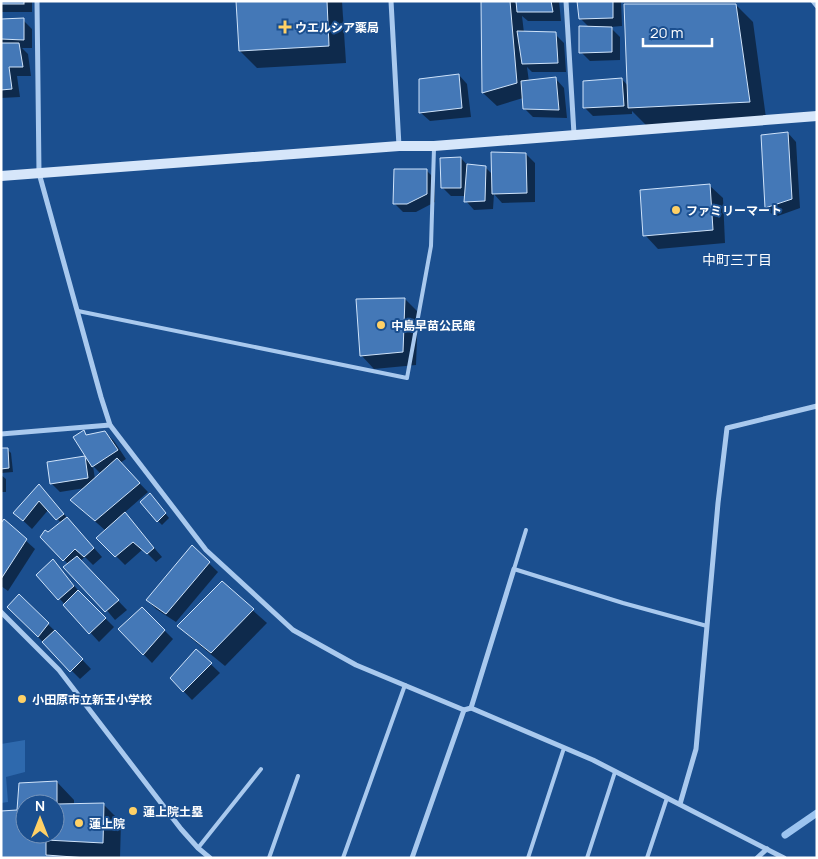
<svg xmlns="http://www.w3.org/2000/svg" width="818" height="859" viewBox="0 0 818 859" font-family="Manrope,'Noto Sans JP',sans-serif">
<rect width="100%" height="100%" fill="#1b4f8f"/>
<polygon fill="#2e69ad" points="25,740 25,772 6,777 8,802 1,803 1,744"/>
<g fill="#0007" fill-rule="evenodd">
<rect x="1" y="1" width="31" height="11"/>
<polygon points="237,1 342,1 346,63 257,68 240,51"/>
<polygon points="482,1 513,1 518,6 517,1 559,1 561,21 528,21 522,16 524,33 555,34 564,43 566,72 532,72 527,67 529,82 556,79 564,88 567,118 533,117 524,108 523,98 497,106 483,93"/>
<polygon points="579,1 621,1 622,26 610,27 620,37 620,60 590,61 581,52 590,28 580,18"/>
<polygon points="736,5 753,22 766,118 646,125 632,111 632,114 593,116 584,107 622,79 628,86"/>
<polygon points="1,20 23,20 32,29 32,48 22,48 28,54 31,76 17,76 20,97 1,98"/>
<polygon points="459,75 467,84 471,117 430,121 421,113"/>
<polygon points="788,133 796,142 800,208 775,217 766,208 763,136"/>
<polygon points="526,154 535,163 535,202 502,203 494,194 493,209 474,210 466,201 466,196 451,196 442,187 461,158 468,166 485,167 493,175"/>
<polygon points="426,170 435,179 435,202 416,212 403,212 394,203"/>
<polygon points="709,185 723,198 725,243 658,249 645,235"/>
<polygon points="405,299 418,312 416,365 374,369 361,355"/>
<path d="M83,432L87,436L105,432L114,441L126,459L120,463L148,492L124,513L162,557L156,562L143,549L125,565L98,538L106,531L71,500L85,488L60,492L51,483L84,458L91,464ZM93,466L101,474L95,479Z"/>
<polygon points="1,449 7,449 11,453 13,472 1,473"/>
<polygon points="1,475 6,479 6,492 1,492"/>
<polygon points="39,486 102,557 93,565 85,557 80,561 127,610 115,620 68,564 41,536 48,534 61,523 49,509 32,529 15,513"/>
<polygon points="154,499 169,518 162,525 158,521"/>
<polygon points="4,521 35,549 8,591 1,586 1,525"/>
<polygon points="192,547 218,572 176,622 156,609 147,600"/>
<polygon points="61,570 82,595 114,627 99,642 38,575"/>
<polygon points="222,583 267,623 225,666 192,639 179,626"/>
<polygon points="19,596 57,633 91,669 80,679 17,616"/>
<polygon points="142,608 173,639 152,663 119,629"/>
<polygon points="196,650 220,673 192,700 171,678"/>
<path d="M57,782L74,800V805H104L121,822L120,858H1L18,811L20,784ZM25,804H55V834H25Z"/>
</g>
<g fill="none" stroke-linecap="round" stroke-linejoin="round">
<polyline stroke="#9cc4f0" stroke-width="7" points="785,835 817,813"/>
</g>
<g fill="#4478b7" stroke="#cfe3fa" fill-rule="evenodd">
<rect x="1" y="1" width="23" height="3"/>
<polygon points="236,1 327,1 329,46 239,51"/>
<polygon points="481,1 510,1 517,83 482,93"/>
<polygon points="516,1 551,1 553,12 517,12"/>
<polygon points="577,1 613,1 613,18 579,19"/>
<polygon points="624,4 736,4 750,102 628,108"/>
<polygon points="24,18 24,40 1,39 1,19"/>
<polygon points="579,26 612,27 612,52 579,53"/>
<polygon points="517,31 556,32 558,63 522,64"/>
<polygon points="1,43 19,43 23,67 9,67 12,89 1,90"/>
<polygon points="459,74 462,108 419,113 419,79"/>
<polygon points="556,77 559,110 523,109 521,81"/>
<polygon points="622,78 624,106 583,108 583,81"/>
<polygon points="788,132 792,199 765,208 761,135"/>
<polygon points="491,152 526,153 527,193 492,194"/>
<polygon points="461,157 461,188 441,188 440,158"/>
<polygon points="467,164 486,166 485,201 464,202"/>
<polygon points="394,169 427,169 427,194 407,204 393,204"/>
<polygon points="710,184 713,230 643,236 640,190"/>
<polygon points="405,298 403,352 360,356 356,299"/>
<polygon points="84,430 86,435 105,431 118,450 92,467 73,437"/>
<polygon points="1,448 8,448 9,468 1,469"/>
<polygon points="85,456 88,478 50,484 47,462"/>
<polygon points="117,458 140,483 95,521 70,500"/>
<polygon points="39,484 64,514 56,520 39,501 23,521 13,513"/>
<polygon points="150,493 166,513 157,522 140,502"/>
<polygon points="125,512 154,548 147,554 133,542 115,557 96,538"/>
<polygon points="67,517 94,548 84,557 75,549 63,561 40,537 45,530 48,532"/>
<polygon points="4,519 27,539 1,579 1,523"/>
<polygon points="192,545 210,562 166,614 146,600"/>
<polygon points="77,556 119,600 105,612 63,567"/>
<polygon points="53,559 74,586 58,600 36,575"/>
<polygon points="222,581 254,609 211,653 177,626"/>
<polygon points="78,590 106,618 89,634 63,605"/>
<polygon points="19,594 49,623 38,637 7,607"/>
<polygon points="142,607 165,630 143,655 118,629"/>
<polygon points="55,630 83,659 70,672 42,642"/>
<polygon points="196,649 212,663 183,692 170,678"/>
<path d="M57,781V804L104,803L103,843L46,840V855L87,858H1V811L17,810L19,783ZM25,804H55V834H25Z"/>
</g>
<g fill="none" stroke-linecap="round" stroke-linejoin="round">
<g stroke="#a9c9ee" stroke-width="4">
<polyline points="78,311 407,378 431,246 434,148"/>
<polyline points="526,530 514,569 623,603 707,626"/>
<polyline points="198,848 261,769"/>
<polyline points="269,858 298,776"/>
<polyline points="343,858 405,685"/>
<polyline points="528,858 564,748"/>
<polyline points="587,858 615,772"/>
<polyline points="647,858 667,798"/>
</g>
<g stroke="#a9c9ee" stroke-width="5">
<polyline points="37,1 39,173 101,397 110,425 206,550 293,630 356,665 464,710 471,708 593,760 784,858"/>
<polyline points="391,1 399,146"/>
<polyline points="566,1 574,134"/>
<polyline points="813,1 817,6"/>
<polyline points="1,434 110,425"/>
<polyline points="1,612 59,670 181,829 198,848 210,858"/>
<polyline points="471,708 514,569"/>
<polyline points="680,804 696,749 718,503 727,428 817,406"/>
<polyline points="412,858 464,710"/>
<polyline points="757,858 767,849"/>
</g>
<polyline stroke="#d6e6fa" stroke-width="10" points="1,176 399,146 434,146 817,116"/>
</g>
<g fill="#ffd166" stroke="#1b4f8f" stroke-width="2">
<path d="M282.5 19.5h5v5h5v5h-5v5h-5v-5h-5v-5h5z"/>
<circle cx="676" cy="210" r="5"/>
<circle cx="381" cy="325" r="5"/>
<circle cx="22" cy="699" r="5"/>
<circle cx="133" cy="811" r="5"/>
<circle cx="79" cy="823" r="5"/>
</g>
<g text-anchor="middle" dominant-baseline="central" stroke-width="4" stroke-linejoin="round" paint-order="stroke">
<g font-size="12" font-weight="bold" fill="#fff" stroke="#1b4f8f" text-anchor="start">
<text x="295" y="27">ウエルシア薬局</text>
<text x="686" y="210">ファミリーマート</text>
<text x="391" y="325">中島早苗公民館</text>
<text x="32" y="699">小田原市立新玉小学校</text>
<text x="143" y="811">蓮上院土塁</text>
<text x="89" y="823">蓮上院</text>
</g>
<g font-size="14" fill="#fff" stroke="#1b4f8f">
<text x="737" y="259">中町三丁目</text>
</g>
</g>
<rect width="818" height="859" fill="none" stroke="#ffffff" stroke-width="5"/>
<g transform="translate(40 819)"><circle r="24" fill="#1b4f8f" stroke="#7695bc"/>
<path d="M0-4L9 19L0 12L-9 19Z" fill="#ffd166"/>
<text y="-8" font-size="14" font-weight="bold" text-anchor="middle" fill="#ffffff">N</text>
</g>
<path d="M643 38v8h69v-8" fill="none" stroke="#ffffff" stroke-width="2.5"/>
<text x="650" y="38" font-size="15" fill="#ffffff" stroke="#1b4f8f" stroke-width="4" paint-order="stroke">20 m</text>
</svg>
